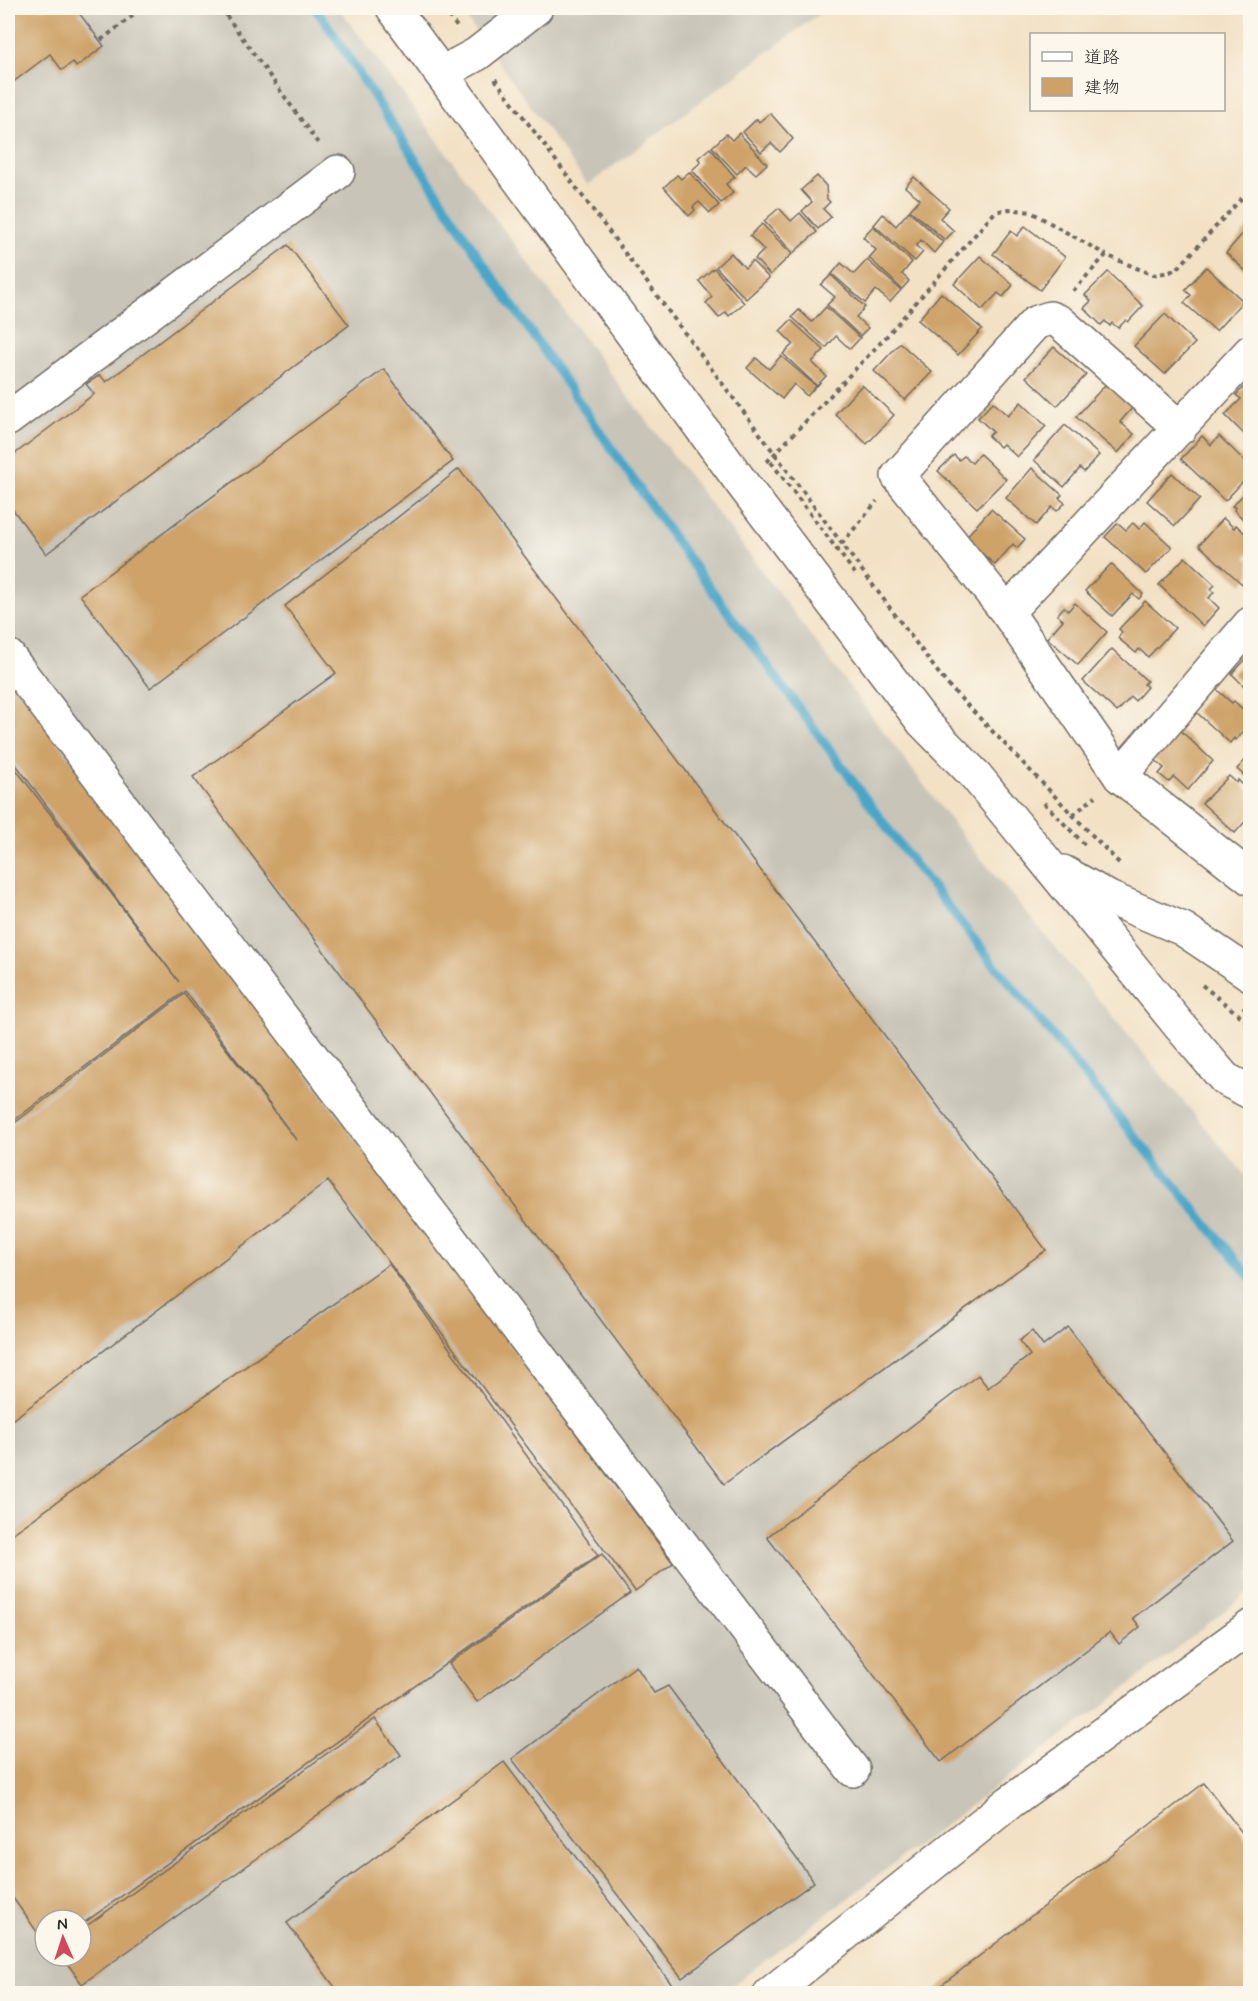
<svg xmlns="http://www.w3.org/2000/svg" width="1258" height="2001" viewBox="0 0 1258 2001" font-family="Mynerve,'Klee One',sans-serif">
<rect width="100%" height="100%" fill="#fbf7ec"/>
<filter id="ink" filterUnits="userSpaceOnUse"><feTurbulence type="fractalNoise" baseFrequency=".0167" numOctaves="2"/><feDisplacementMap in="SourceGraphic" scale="12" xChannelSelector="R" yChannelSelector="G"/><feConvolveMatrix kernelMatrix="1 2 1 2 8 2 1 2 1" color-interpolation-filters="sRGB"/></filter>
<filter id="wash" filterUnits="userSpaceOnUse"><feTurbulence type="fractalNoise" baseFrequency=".008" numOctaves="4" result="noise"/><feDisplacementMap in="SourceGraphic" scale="24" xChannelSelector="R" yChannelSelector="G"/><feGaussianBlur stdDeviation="1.35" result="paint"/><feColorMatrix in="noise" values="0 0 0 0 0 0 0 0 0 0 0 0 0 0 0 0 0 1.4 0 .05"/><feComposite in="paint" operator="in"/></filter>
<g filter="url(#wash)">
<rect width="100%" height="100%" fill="#f2e1c4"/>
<g fill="#c8c4b8" fill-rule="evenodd">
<path d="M8,8H339L619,385L739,541L967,842L1250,1181V1591L1091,1715L722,1993L8,1994ZM45,1920H81V1956H45Z"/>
<polygon points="459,8 827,8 588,185"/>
</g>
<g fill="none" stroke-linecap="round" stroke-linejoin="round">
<polyline stroke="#49a6c8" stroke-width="9" points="314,8 325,21 476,253 677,543 911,860 997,968 1250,1277"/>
</g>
<g id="blocks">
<g fill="#cea267">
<polygon points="8,8 86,8 79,13 104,46 76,67 73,62 62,70 50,54 8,86"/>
<polygon points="770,113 793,139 780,152 771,143 761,152 743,132 757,119 759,122"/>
<polygon points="739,133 767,164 756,174 746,165 737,174 712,147 726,134 732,140"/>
<polygon points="710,148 735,177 726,184 733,193 721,203 692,170 701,162 698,158"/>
<polygon points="689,172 719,205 710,213 699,202 693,207 695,210 689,216 664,187 677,175 681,179"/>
<polygon points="817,176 826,186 827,199 830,202 823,209 831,217 818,229 802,211 812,202 801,190"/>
<polygon points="914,177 949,208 940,218 954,231 945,240 910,210 920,199 905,187"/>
<polygon points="779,208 791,221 800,213 817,232 793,253 764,221"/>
<polygon points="909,211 943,242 934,253 921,240 916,246 923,252 915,261 874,225 883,214 896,226"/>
<polygon points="762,224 792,254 770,275 755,259 764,250 750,236"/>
<polygon points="1250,225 1250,275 1226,253"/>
<polygon points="873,226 912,262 902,274 909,281 902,289 869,258 876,250 863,237"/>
<polygon points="1025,226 1065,257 1040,290 993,254 1011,231 1017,236"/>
<polygon points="288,245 349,325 46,554 8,503 8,459 94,394 86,384 100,375 106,382"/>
<polygon points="731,253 745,268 752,261 769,278 746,299 716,267"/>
<polygon points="980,256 1013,285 1003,297 998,293 982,310 954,284"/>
<polygon points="867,260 901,290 890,302 876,290 865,303 832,274 841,263 854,274"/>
<polygon points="1206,267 1243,301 1216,331 1184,303 1191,295 1185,290"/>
<polygon points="714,268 744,303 729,316 726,312 719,318 706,303 712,297 699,281"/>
<polygon points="1108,272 1143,306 1128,322 1126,320 1118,328 1112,323 1110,326 1105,321 1101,325 1084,308 1091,301 1085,295"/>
<polygon points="831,275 865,307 856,317 868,328 860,336 827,305 835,297 821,285"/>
<polygon points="941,293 982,329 958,355 918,320"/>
<polygon points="826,307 860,338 850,349 836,336 826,348 792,317 799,310 812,322"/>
<polygon points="1165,314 1195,343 1165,374 1134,346"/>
<polygon points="791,320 824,350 812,362 826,376 817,386 783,354 793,344 780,331"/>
<polygon points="900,343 932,372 905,400 874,371"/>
<polygon points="1054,347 1086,375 1057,406 1026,377"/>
<polygon points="781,356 816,386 807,396 794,384 782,399 747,368 756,358 769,369"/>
<polygon points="384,369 453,461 150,688 80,595"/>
<polygon points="1106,384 1133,407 1120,422 1134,434 1118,453 1076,417"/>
<polygon points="862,385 894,415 867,444 835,414"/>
<polygon points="1246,385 1250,390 1250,440 1225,415 1241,399 1236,395"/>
<polygon points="993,402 1008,416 1021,402 1046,426 1017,457 1003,444 1000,447 988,436 993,432 978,418"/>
<polygon points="1065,425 1099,455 1084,472 1080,468 1064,487 1034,460"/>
<polygon points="1202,436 1211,445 1219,436 1250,466 1250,474 1225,501 1181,459"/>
<polygon points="980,454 1006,479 977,508 938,471 954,455 959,460 964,456 972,463"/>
<polygon points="1032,468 1062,495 1059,498 1065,503 1057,511 1052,507 1036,525 1006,498"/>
<polygon points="459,469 1046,1250 724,1484 193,777 336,673 285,606"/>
<polygon points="1172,473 1200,499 1175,526 1147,501"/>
<polygon points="1250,482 1250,526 1234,510 1236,508 1232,506 1245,493 1243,491"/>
<polygon points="991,509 1025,539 1017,548 1013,544 995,565 965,538"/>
<polygon points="1223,518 1234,528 1236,525 1250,538 1248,546 1250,548 1250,552 1246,557 1250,561 1250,575 1242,584 1199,545"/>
<polygon points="1145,522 1172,547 1146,574 1105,537 1118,523 1126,530 1133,523 1139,529"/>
<polygon points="1185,557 1215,585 1211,589 1214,592 1209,598 1219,608 1203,626 1159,585"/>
<polygon points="1111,564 1143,594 1139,599 1133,594 1112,616 1085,591"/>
<polygon points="1145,601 1175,628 1148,657 1139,649 1136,653 1118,638 1122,632 1119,629"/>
<polygon points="1075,603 1107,632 1078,665 1047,638 1063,620 1057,615 1064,607 1068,611"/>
<polygon points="1112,649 1147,681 1144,684 1147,687 1135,701 1131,697 1117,712 1083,681"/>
<polygon points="1248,657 1250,658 1250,692 1232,674"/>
<polygon points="8,676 673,1563 635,1591 328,1181 8,1423 8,1128 184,994 297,1141 185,991 8,1125 8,759 179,982 8,754"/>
<polygon points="1215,688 1232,703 1234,701 1250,716 1250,724 1236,740 1234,738 1230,743 1195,711"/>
<polygon points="1180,730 1213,761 1188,790 1174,777 1169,782 1159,774 1164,768 1154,759"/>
<polygon points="1250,755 1250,781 1237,769"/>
<polygon points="1229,776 1237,783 1238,780 1250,792 1250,816 1235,833 1202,803"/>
<polygon points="389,1264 598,1555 81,1925 81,1920 45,1920 45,1943 8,1891 8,1537"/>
<polygon points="1068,1327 1233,1541 1133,1618 1140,1627 1119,1644 1110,1632 941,1762 767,1537 978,1375 988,1388 1030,1355 1019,1341 1032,1331 1043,1346"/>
<polygon points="602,1554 630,1593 477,1702 449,1664"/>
<polygon points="636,1666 654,1693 668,1686 814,1882 682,1978 512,1759"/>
<polygon points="375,1719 401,1755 82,1984 62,1956 81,1956 81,1930"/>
<polygon points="504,1762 679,1994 340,1994 287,1923"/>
<polygon points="1204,1783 1250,1843 1250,1994 930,1994"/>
</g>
</g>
</g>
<g filter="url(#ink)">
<use href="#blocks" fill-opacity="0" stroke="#716b61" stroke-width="1.5"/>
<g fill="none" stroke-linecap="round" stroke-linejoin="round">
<g stroke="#716b61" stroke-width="36">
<g id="minor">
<polyline points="393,8 744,486 923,722 976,776 1179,1025 1225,1079 1250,1092"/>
<polyline points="442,73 477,54 536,8"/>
<polyline points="8,419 338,172"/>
<polyline points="1180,428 1060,322 1050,318 1035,323 898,476 1007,612 1120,776 1250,878"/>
<polyline points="1007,612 1250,352"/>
<polyline points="8,656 853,1770"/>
<polyline points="1120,776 1250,624"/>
<polyline points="1063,872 1109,898 1183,929 1250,974"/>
<polyline points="770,1994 1010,1802 1250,1627"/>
</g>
</g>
<g stroke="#716b61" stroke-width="4" stroke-dasharray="4.5 4.5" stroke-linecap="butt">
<polyline points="221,8 320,146"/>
<polyline points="444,8 457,27"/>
<polyline points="101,40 143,8"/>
<polyline points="495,79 946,683 1121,865"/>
<polyline points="1073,291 1106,255 1153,275 1170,272 1180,266 1250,189"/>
<polyline points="767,462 885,338 995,212 1009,209 1031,212 1106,255"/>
<polyline points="771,462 857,576"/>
<polyline points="836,551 877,501"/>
<polyline points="1044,803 1085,845"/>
<polyline points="1073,815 1096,796"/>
<polyline points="1202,985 1250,1024"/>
<polyline points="1243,1006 1250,1013"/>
</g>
<use href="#minor" stroke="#fff" stroke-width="33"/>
</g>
</g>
<rect width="1258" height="2001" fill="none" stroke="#fbf7ec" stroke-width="30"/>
<rect x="1030" y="33" width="195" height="78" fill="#fbf7ec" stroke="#a8a59f" stroke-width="1.5"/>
<rect x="1042" y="52" width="30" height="9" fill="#ffffff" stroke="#a8a59f" stroke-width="1.5"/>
<text x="1084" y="63" font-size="18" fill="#2b2b2b">道路</text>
<rect x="1042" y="78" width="30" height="18" fill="#cea267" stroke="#a8a59f" stroke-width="1.5"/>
<text x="1084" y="93" font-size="18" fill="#2b2b2b">建物</text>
<g transform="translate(63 1938) rotate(357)"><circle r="28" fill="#fbf7ec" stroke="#a8a59f" stroke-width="1.5"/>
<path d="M0-4.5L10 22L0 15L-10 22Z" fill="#d1495b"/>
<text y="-9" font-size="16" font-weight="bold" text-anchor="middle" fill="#2b2b2b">N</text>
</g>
</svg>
